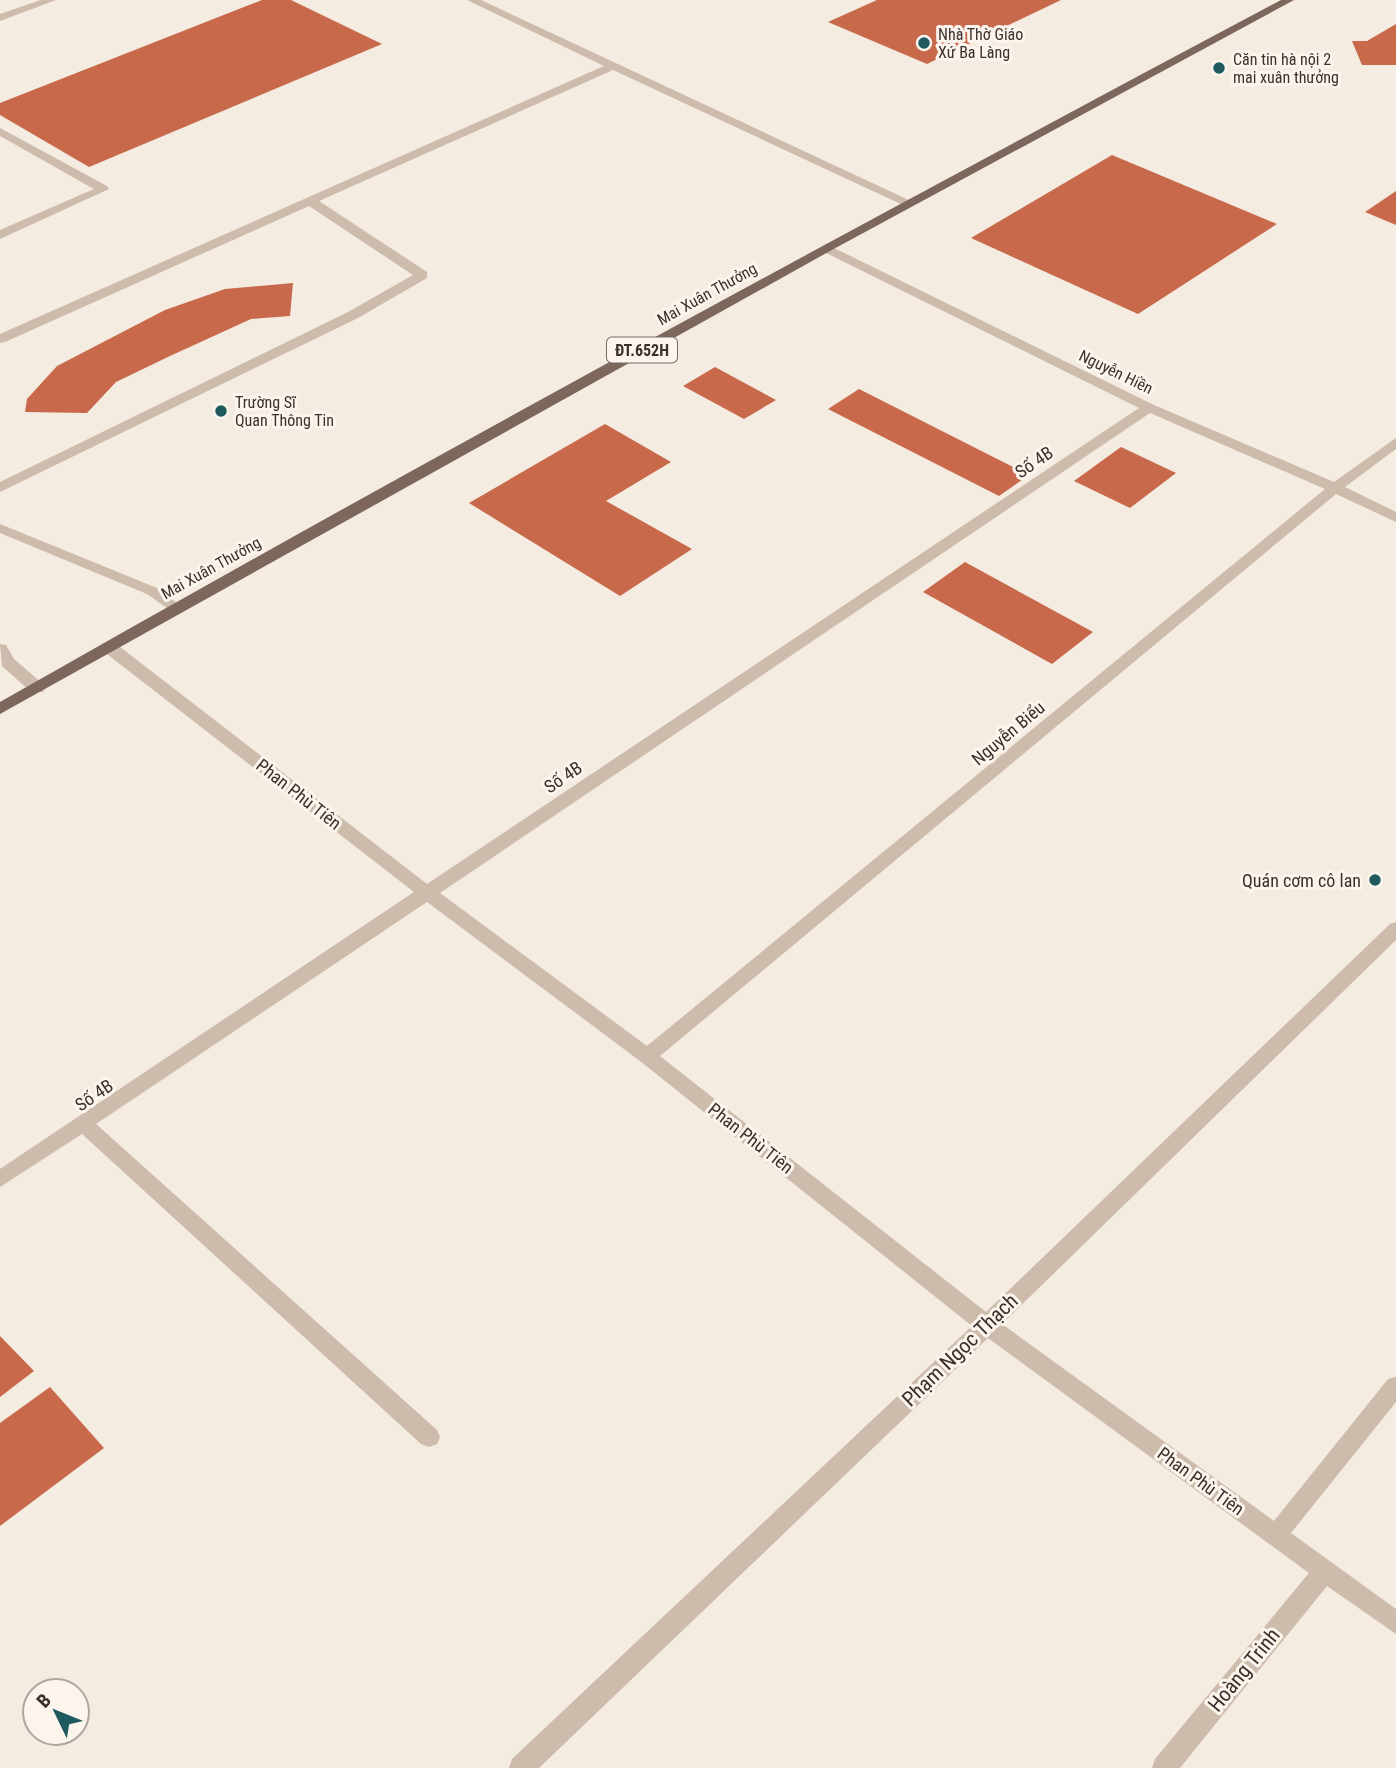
<svg xmlns="http://www.w3.org/2000/svg" width="1396" height="1768" viewBox="0 0 1396 1768" font-family="'Roboto Condensed',sans-serif">
<rect width="100%" height="100%" fill="#f4ebe1"/>
<g fill="#c8694b">
<polygon points="262,0 291,0 382,44 89,167 0,115 0,103"/>
<polygon points="877,0 1061,0 927,64 828,22"/>
<polygon points="1396,24 1396,65 1362,65 1352,41 1367,41"/>
<polygon points="1112,155 1277,224 1138,314 971,238"/>
<polygon points="1396,191 1396,225 1365,212"/>
<polygon points="293,283 290,316 251,319 170,356 116,382 87,413 25,412 27,399 57,366 165,310 225,289"/>
<polygon points="715,367 776,400 744,419 683,386"/>
<polygon points="859,389 1029,475 999,496 828,409"/>
<polygon points="605,424 671,462 606,501 692,549 620,596 469,503"/>
<polygon points="1121,447 1176,473 1130,508 1074,481"/>
<polygon points="965,562 1093,632 1052,664 923,592"/>
<polygon points="0,1336 34,1371 0,1397"/>
<polygon points="50,1387 104,1448 0,1526 0,1423"/>
</g>
<g fill="none" stroke-linecap="round" stroke-linejoin="round">
<g fill="#cdbbac" fill-rule="evenodd">
<polygon points="41,0 56,0 0,21 0,14"/>
<polygon points="467,0 481,0 915,203 905,206 613,70 319,201 427,272 427,278 358,318 0,492 0,482 348,312 413,275 309,206 5,342 0,343 0,334 604,66"/>
<polygon points="0,128 107,186 109,189 0,239 0,230 94,189 0,136"/>
<path d="M826,244L1154,405L1334,482L1396,438V449L1345,487L1396,512V522L1336,494L660,1056L986,1312L1390,924L1396,922V940L1002,1324L1274,1521L1388,1379L1396,1377V1402L1291,1533L1396,1609V1634L1327,1586L1180,1768H1152L1155,1759L1309,1573L988,1338L539,1768H509L512,1759L972,1326L640,1061L427,902L96,1124L437,1430L440,1437L437,1444L429,1447L421,1444L82,1134L0,1187V1169L414,892L103,651L101,647L103,643H115L427,884L1139,408L822,251L820,248ZM1150,413L1325,489L647,1046L440,893Z"/>
<polygon points="0,524 157,588 184,608 181,611 171,611 147,594 0,533"/>
<polygon points="0,644 6,645 14,659 43,684 45,688 43,692 31,692 2,666"/>
</g>
<path fill="#7d675c" fill-rule="evenodd" d="M1281,0H1294L830,251L0,714V702C423,461 851,229 1281,0Z"/>
</g>
<g fill="#1f5a5e" stroke="#fbf5ee" stroke-width="2.5">
<circle cx="924" cy="43" r="7"/>
<circle cx="1219" cy="68" r="7"/>
<circle cx="221" cy="411" r="7"/>
<circle cx="1375" cy="880" r="7"/>
</g>
<g text-anchor="middle" dominant-baseline="central" stroke-width="6" stroke-linejoin="round" paint-order="stroke">
<g font-size="16" fill="#3b302b" stroke="#fbf5ee" text-anchor="start">
<text x="938" y="34">Nhà Thờ Giáo<tspan x="938" dy="18">Xứ Ba Làng</tspan></text>
<text x="1233" y="59">Căn tin hà nội 2<tspan x="1233" dy="18">mai xuân thưởng</tspan></text>
<text x="235" y="402">Trường Sĩ<tspan x="235" dy="18">Quan Thông Tin</tspan></text>
</g>
<g font-size="16" fill="#3b302b" stroke="#fbf5ee">
<text transform="translate(707 294) rotate(-29)">Mai Xuân Thưởng</text>
<text transform="translate(1116 372) rotate(26)">Nguyễn Hiền</text>
<text transform="translate(211 568) rotate(-29)">Mai Xuân Thưởng</text>
</g>
<rect fill="#fbf5ee" stroke="#756b66" stroke-width="2" x="607" y="337.5" width="70" height="25" rx="5"/>
<g font-size="16" font-weight="bold" fill="#3b302b">
<text x="642" y="350">ĐT.652H</text>
</g>
<g font-size="18" fill="#3b302b" stroke="#fbf5ee">
<text transform="translate(1034 462) rotate(-34)">Số 4B</text>
<text transform="translate(1008 733) rotate(-40)">Nguyễn Biểu</text>
<text transform="translate(563 777) rotate(-34)">Số 4B</text>
<text transform="translate(299 794) rotate(38)">Phan Phù Tiên</text>
<text transform="translate(94 1095) rotate(-34)">Số 4B</text>
<text transform="translate(751 1138) rotate(38)">Phan Phù Tiên</text>
<text transform="translate(1201 1481) rotate(36)">Phan Phù Tiên</text>
</g>
<g font-size="18" fill="#3b302b" stroke="#fbf5ee" text-anchor="end">
<text x="1361" y="880">Quán cơm cô lan</text>
</g>
<g font-size="21" fill="#3b302b" stroke="#fbf5ee">
<text transform="translate(960 1350) rotate(-44)">Phạm Ngọc Thạch</text>
<text transform="translate(1244 1670) rotate(-51)">Hoàng Trinh</text>
</g>
</g>
<g transform="translate(56 1712) rotate(313)"><circle r="33" fill="#fbf5ee" stroke="#aea6a0" stroke-width="2"/>
<path d="M0-5L12 26L0 18L-12 26Z" fill="#1f5a5e"/>
<text y="-10" font-size="19" font-weight="bold" text-anchor="middle" fill="#3b302b">B</text>
</g>
</svg>
